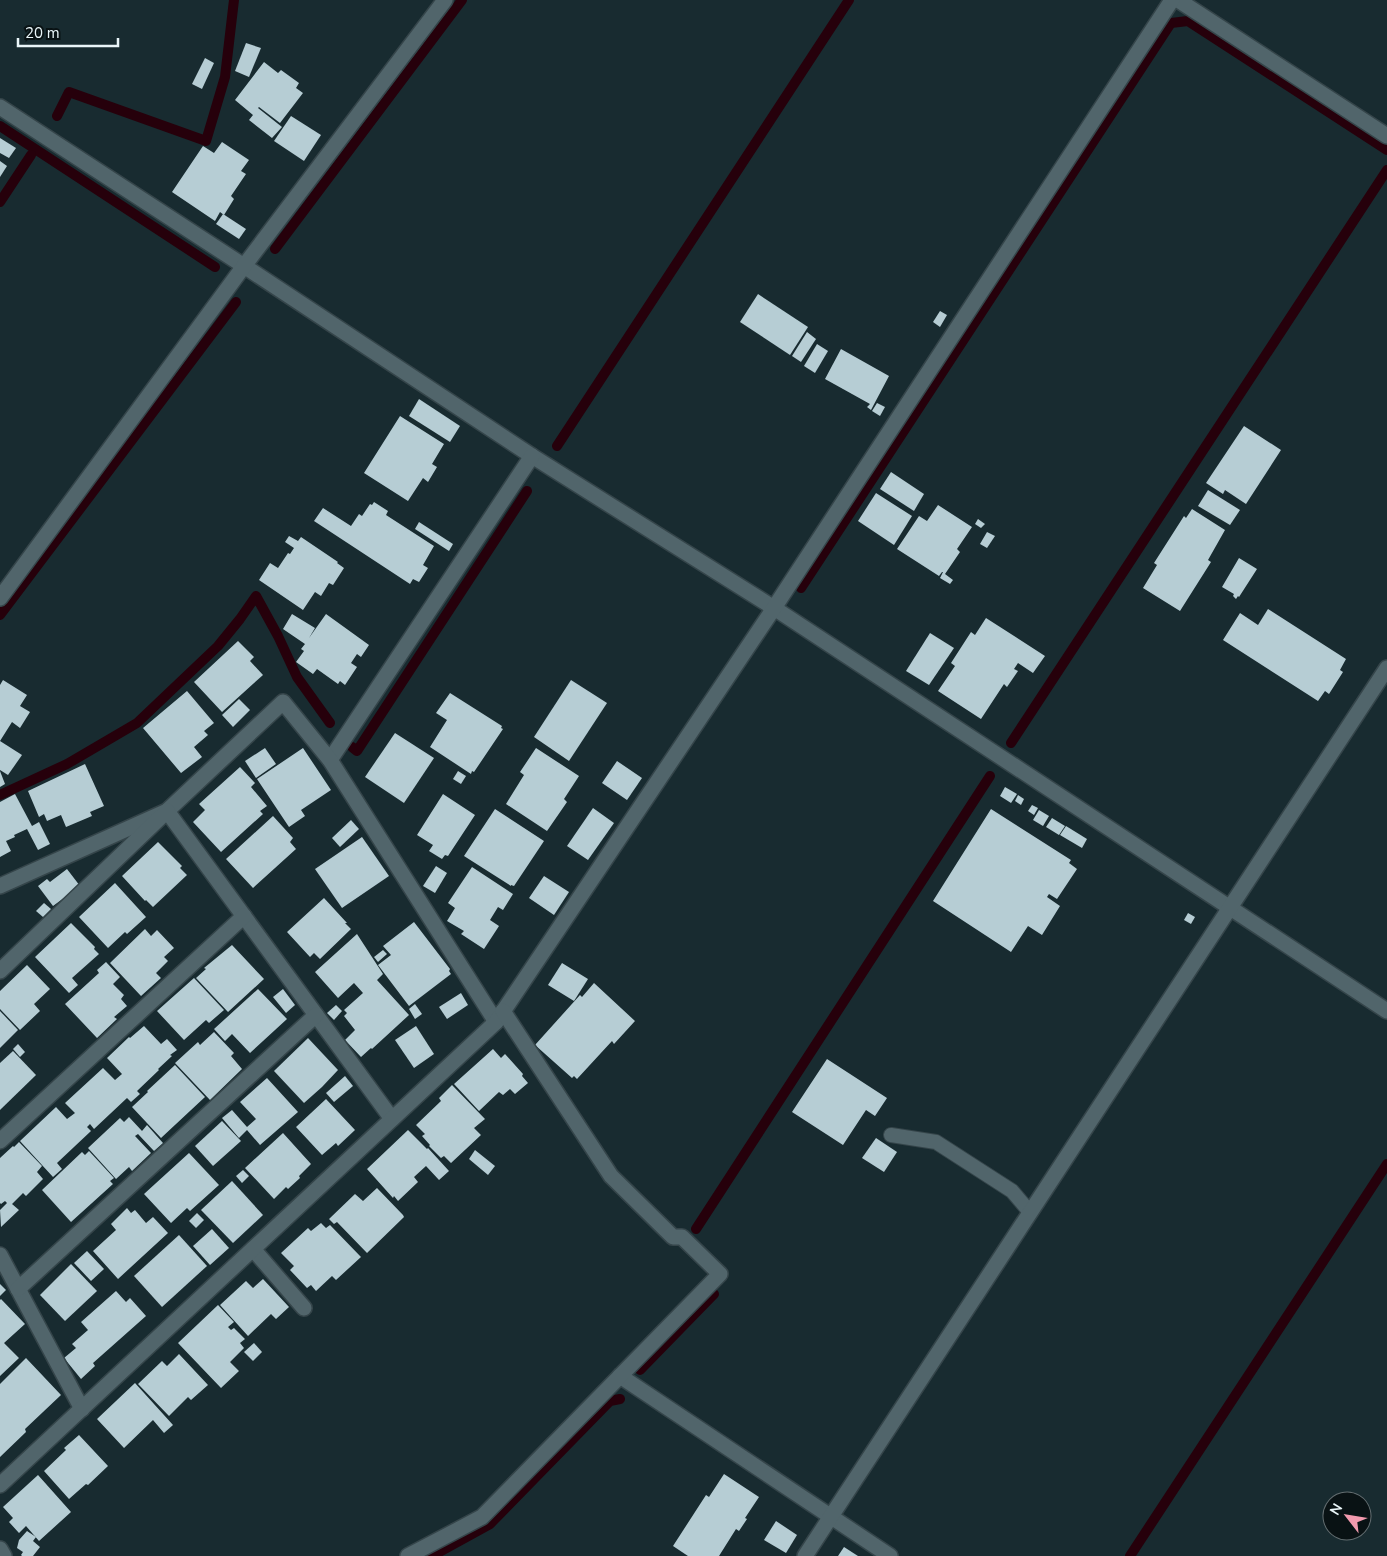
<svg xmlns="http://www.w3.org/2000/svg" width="1387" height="1556" viewBox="0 0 1387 1556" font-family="'Nunito Sans',sans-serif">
<rect width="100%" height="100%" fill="#182b30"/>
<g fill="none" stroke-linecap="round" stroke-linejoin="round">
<g stroke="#26000b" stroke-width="10">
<polyline points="57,116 69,92 206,141 225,77 234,0"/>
<polyline points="0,126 215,267"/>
<polyline points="0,202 31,155"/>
<polyline points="275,249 462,0"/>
<polyline points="557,446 849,0"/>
<polyline points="801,588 1171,23 1188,21 1387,150"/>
<polyline points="0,615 236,302"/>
<polyline points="1011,743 1387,170"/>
<polyline points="352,747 357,751 527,491"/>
<polyline points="0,795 67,764 137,723 218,646 240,619 256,596 278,636 297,677 330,723"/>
<polyline points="696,1229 990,776"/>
<polyline points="640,1370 714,1294"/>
<polyline points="432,1556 490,1524 610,1401 620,1399"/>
<polyline points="1130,1556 1387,1164"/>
</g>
</g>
<g fill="#b6cdd4">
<polygon points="246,43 261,48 249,77 235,71"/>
<polygon points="205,58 214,63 202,89 192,84"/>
<polygon points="264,62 278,73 281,70 299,83 296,88 303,93 280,123 259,107 258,108 282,127 272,138 249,120 253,115 235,100"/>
<polygon points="291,116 321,135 304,161 274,141"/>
<polygon points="0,138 16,148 9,158 0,153"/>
<polygon points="222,142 249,160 241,171 246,174 231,196 234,199 224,215 220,212 215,221 172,192 203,146 214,153"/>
<polygon points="0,161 7,166 0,177"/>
<polygon points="223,214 246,229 239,239 216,224"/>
<polygon points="758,294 808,327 790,355 740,322"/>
<polygon points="940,311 947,315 940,327 933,322"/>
<polygon points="807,332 816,339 801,362 792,356"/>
<polygon points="817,344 828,351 815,373 804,366"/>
<polygon points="841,349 889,376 871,410 867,407 870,404 825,379"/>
<polygon points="419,399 460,426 450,442 409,416"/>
<polygon points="877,403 885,407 880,416 872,411"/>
<polygon points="400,416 444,444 432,464 437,467 428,482 423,478 408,501 364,473"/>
<polygon points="1244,426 1281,450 1246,504 1225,490 1223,494 1206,483"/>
<polygon points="891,472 924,494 914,511 880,489"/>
<polygon points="1208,490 1240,510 1230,525 1198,506"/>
<polygon points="876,493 912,516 894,545 858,521"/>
<polygon points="374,502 388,511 386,515 434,546 423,565 428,568 419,582 413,579 410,584 314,521 323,508 351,526 359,514 362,516 370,504 372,505"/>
<polygon points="938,505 972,527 957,549 960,552 945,574 953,580 950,584 940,578 943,572 942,572 939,576 897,549 919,516 927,521"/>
<polygon points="1192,509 1225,530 1208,560 1211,562 1180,611 1143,588 1157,565 1154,563 1184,516 1186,518"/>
<polygon points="978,519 985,524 981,528 975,524"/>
<polygon points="419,522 453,544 449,551 415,529"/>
<polygon points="987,532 995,536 987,548 980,544"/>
<polygon points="289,536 298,541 301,537 338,562 337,563 344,568 333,585 329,583 321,596 315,592 303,610 259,580 270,563 278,568 288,553 290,554 294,548 285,542"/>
<polygon points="1239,558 1257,569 1239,597 1238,596 1236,599 1233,596 1234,594 1222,587"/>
<polygon points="1268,609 1346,659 1340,670 1343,672 1329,694 1325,691 1318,701 1223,640 1240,613 1258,625"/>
<polygon points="292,614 315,628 309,638 326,614 369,645 361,657 357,654 351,663 357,667 345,685 340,681 338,684 317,669 313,674 296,662 304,651 301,649 305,644 283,629"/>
<polygon points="986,618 1045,656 1033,673 1018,663 1014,669 1018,671 1007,687 1004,684 981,719 938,691 955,666 951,663 971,632 975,635"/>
<polygon points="930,633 954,648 929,685 906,671"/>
<polygon points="238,641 254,657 250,661 263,675 222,712 194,682"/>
<polygon points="3,680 27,695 20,706 30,712 20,728 12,722 0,741 0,685"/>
<polygon points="571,680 607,703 569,761 534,737"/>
<polygon points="187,691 214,723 204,731 208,735 194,747 202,757 181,773 143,728"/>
<polygon points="450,693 502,726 501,728 503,729 474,772 472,771 471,774 430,747 447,720 436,713"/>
<polygon points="239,699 250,710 233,727 222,715"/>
<polygon points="395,733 434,758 404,803 365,777"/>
<polygon points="0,741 22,755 8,775 0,770"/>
<polygon points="265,748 276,764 256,778 245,761"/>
<polygon points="303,748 331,790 301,810 305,816 289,827 257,779"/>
<polygon points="536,748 579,776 564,799 567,802 547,831 506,804 524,775 520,772"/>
<polygon points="617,761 642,778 627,800 602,783"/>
<polygon points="85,764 104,806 90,812 92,816 66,827 61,815 47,821 44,814 39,817 28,791"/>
<polygon points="240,767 255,783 251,787 267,806 260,811 263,814 221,852 193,822 205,810 199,804"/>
<polygon points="0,771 5,784 0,787"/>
<polygon points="458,771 466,776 461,784 453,779"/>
<polygon points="1005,787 1017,794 1011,803 1000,796"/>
<polygon points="15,794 32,826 39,822 50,844 38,850 27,829 14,835 15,837 6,841 11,851 0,857 0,802"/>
<polygon points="443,794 475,815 448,856 445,855 442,859 429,851 433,845 417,835"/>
<polygon points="1018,795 1024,799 1021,805 1015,801"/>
<polygon points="1032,805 1038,808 1034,815 1028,811"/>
<polygon points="593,808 614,823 588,860 567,846"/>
<polygon points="495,809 544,841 514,886 511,885 511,886 464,856"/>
<polygon points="991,809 1071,860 1069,863 1077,869 1057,899 1049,894 1047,897 1060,906 1042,935 1028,926 1011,952 933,901"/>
<polygon points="1039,810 1049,816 1043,826 1033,820"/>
<polygon points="273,816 293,838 290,842 296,849 253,888 226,859"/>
<polygon points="1052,818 1065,826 1059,835 1046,827"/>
<polygon points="351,820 359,829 340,847 332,838"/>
<polygon points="1066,826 1087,839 1082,848 1060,835"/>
<polygon points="362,837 389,876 342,908 315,869"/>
<polygon points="158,842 182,866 180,868 187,875 153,907 146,900 145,901 122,876"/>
<polygon points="436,866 447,873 435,893 423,886"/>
<polygon points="472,867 513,894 503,910 498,907 490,920 499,926 484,949 461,934 464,931 447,921 455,908 448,903"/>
<polygon points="67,869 80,886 53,906 38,886 47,879 50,882"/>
<polygon points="544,876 569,892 554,915 529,898"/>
<polygon points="115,883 146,917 127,934 125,932 108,948 79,917"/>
<polygon points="324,898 347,923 345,923 351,929 320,959 314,953 310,957 287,932"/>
<polygon points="44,903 51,909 43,917 36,911"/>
<polygon points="1188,913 1195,917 1191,924 1184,920"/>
<polygon points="414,922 450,969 449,971 451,974 409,1006 378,965 391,955 383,946"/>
<polygon points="71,923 95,947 94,949 99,954 72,978 78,985 69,993 35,957"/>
<polygon points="145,929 151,936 157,930 174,948 164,957 168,961 156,973 161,978 141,996 110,963"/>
<polygon points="357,934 383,974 377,980 409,1015 372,1049 371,1048 361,1057 345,1040 355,1030 344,1016 347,1013 344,1010 363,993 354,983 338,998 315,972"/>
<polygon points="232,945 264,979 228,1012 196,978 206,969 204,968"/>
<polygon points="383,950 387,954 378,962 374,957"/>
<polygon points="106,962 120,977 113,984 124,995 121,999 127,1006 114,1017 117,1019 97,1038 65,1004 99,973 97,970"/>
<polygon points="562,963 588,979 574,1001 548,985"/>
<polygon points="27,965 50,989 34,1004 40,1011 20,1030 0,1009 0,991"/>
<polygon points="194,978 224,1010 209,1023 206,1020 184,1040 157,1011"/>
<polygon points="594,983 635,1021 614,1044 612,1041 577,1079 574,1076 572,1078 535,1045 580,995 582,997"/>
<polygon points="258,989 287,1019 250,1053 232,1034 225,1041 214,1029"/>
<polygon points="283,989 295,1005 286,1013 273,997"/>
<polygon points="461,993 468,1005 447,1019 439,1007"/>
<polygon points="415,1004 422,1014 415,1019 409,1009"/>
<polygon points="336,1005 342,1011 334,1020 327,1013"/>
<polygon points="0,1011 18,1030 0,1048"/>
<polygon points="144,1026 161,1044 167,1039 177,1050 170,1055 172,1056 158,1069 159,1070 137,1091 140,1094 131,1102 127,1098 94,1129 90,1124 87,1127 91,1131 57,1163 62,1169 53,1177 20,1141 56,1107 67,1119 75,1113 65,1103 103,1068 115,1080 122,1074 107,1058 129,1037 130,1038"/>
<polygon points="416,1026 434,1054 414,1068 395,1040"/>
<polygon points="214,1032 234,1053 231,1056 242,1069 210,1100 175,1063 198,1042 200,1045"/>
<polygon points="308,1038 338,1070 322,1087 304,1103 274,1071"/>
<polygon points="18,1044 25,1052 20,1057 13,1049"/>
<polygon points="493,1049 501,1058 505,1054 523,1074 522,1076 528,1083 515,1094 510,1089 503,1095 499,1092 479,1111 454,1084"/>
<polygon points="13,1051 36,1075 0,1110 0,1063"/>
<polygon points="827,1059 887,1098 875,1116 866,1110 843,1145 792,1112"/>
<polygon points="175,1065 205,1097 161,1138 132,1107 148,1092 147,1091"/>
<polygon points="345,1076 353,1086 334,1102 326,1093"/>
<polygon points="267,1078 298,1112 260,1145 247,1130 239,1138 222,1118 232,1110 247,1127 256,1119 240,1102"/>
<polygon points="452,1085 485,1119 474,1128 481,1135 451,1163 444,1156 441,1158 429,1146 430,1145 422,1136 425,1134 416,1125 441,1101 439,1098"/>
<polygon points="326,1099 355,1130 338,1146 336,1143 322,1155 296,1127"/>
<polygon points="129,1117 142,1131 147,1125 163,1143 154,1151 138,1134 135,1136 151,1153 132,1171 129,1167 116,1179 88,1148 120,1118 124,1122"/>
<polygon points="222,1121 241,1141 213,1166 195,1146"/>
<polygon points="408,1130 427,1149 428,1148 449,1171 439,1180 426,1166 414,1177 418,1182 398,1201 394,1196 393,1198 367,1169"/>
<polygon points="283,1133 311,1164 299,1176 300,1178 288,1189 286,1187 274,1199 245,1168"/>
<polygon points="876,1138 897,1152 884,1172 862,1158"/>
<polygon points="19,1142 42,1166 37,1172 43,1179 26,1196 23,1193 12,1204 19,1210 1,1227 0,1210 7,1203 5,1201 1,1204 0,1203 0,1158 13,1146 14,1147"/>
<polygon points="475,1150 495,1166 488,1175 469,1159"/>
<polygon points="89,1151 114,1178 110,1181 113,1184 71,1222 42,1190 82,1152 85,1155"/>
<polygon points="189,1153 219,1185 190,1211 187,1208 171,1223 144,1194"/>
<polygon points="243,1170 249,1176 242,1183 236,1176"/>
<polygon points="232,1181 263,1215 233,1243 201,1210"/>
<polygon points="377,1188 403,1215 404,1217 367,1253 337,1222 334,1224 329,1219 355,1194 363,1201"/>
<polygon points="127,1208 131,1213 135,1210 146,1223 153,1217 168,1233 118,1279 93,1251 116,1230 111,1224"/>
<polygon points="197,1213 204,1220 196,1228 189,1221"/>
<polygon points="321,1223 326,1228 330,1225 361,1257 336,1280 332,1276 316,1291 311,1285 307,1288 290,1270 294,1266 281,1253 308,1228 311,1231"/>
<polygon points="212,1229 229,1248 210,1265 193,1246"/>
<polygon points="179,1235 207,1266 162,1307 134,1276"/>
<polygon points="87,1251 104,1269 91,1281 74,1263"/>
<polygon points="71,1264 97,1291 65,1321 40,1295"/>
<polygon points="263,1279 289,1307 276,1319 271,1314 248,1336 220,1305 246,1281 253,1288"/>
<polygon points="0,1284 6,1290 0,1296"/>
<polygon points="116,1291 126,1302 130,1298 146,1316 93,1363 95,1366 81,1379 64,1358 76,1348 72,1344 88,1330 81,1322"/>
<polygon points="1,1299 25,1324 4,1343 19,1358 0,1376 0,1300"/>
<polygon points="218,1305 234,1322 228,1327 231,1330 234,1328 245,1339 240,1343 244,1348 230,1362 239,1371 221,1388 178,1343"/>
<polygon points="254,1343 262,1352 253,1361 244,1352"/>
<polygon points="179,1354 208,1385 191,1400 188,1397 169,1416 138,1384 162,1361 167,1366"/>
<polygon points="26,1358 61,1395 25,1429 26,1432 0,1457 0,1384"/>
<polygon points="135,1383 173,1425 164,1433 153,1420 124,1448 97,1419"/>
<polygon points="79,1435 108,1466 88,1485 86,1484 69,1499 44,1471 66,1450 64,1448"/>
<polygon points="724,1474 759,1497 745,1518 747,1519 739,1531 736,1529 719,1556 688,1556 673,1546 706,1495 709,1497"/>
<polygon points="38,1475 71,1512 39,1541 26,1526 19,1533 9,1522 13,1518 3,1507"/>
<polygon points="776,1521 797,1535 786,1553 764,1540"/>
<polygon points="27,1531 36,1537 33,1541 40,1547 33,1556 22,1556 21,1555 23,1552 17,1548 19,1540"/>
<polygon points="844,1547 858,1556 838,1556"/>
</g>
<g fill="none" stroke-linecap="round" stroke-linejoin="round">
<g stroke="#35454a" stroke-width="16">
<polyline id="lane" points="891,1135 936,1142 1012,1191 1029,1211"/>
</g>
<g stroke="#35454a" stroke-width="18">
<g id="street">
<polyline points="1178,0 1387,136"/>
<polyline points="0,107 244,266 532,456 774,608 1387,1011"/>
<polyline points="0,598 244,266 445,0"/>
<polyline points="330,760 532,456"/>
<polyline points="0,886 167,811 283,702 330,760 496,1022"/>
<polyline points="0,971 167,811 392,1119"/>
<polyline points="0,1141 244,916"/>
<polyline points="253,1249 304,1308"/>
<polyline points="0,1255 82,1409"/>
<polyline points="18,1289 316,1015"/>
<polyline points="620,1376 890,1556"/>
<polyline points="0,1485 496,1022 774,608 1172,0"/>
<polyline points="0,1549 4,1556"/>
<polyline points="408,1556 482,1517 720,1274 682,1237 673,1237 611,1176 503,1011"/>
<polyline points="805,1556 1387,668"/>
</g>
</g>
<use href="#lane" stroke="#51656b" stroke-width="14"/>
<use href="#street" stroke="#51656b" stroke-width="15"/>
</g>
<g transform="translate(1347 1516) rotate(301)"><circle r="24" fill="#091214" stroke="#636d70"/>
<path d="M0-4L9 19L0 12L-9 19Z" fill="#f29aae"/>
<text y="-8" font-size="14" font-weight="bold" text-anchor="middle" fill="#eaf6f9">N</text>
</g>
<path d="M18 38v8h100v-8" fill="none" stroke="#eaf6f9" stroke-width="2.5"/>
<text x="25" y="38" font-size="15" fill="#eaf6f9" stroke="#091214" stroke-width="4" paint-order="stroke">20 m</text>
</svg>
